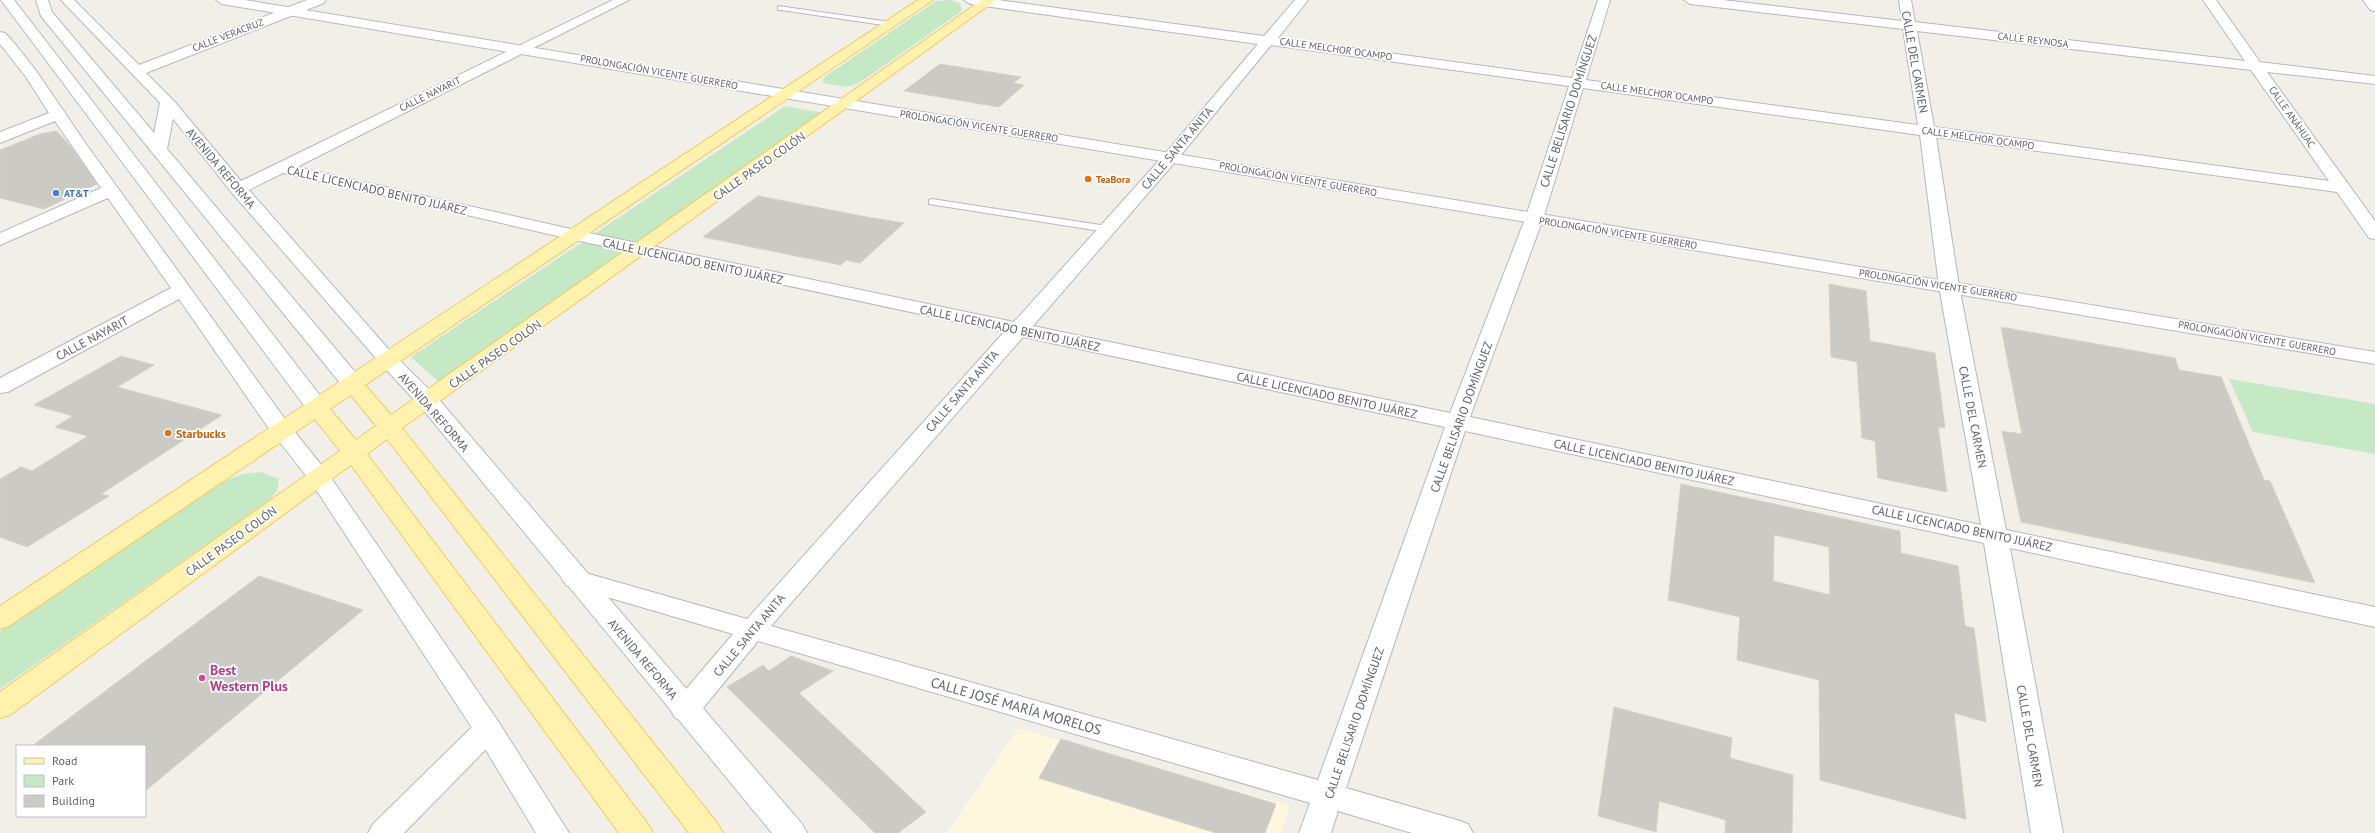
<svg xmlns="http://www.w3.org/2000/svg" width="2375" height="833" viewBox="0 0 2375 833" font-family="'PT Sans',sans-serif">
<rect width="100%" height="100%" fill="#f1efe8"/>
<polygon fill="#fef7e0" points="1018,728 1290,806 1281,833 947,833"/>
<g fill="#c5e8c5">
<polygon points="950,0 960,3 962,11 859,83 846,87 824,83 822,80 826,76 936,1"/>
<polygon points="785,106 823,113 444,387 411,357"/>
<polygon points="2229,379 2375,404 2375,454 2253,432"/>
<polygon points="260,472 279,479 277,491 269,500 0,689 0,631 224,481 243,474"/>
</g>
<g fill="#cccac5" stroke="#d6d1c6" fill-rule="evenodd">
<polygon points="940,64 1021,77 1013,83 1024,85 999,107 904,91"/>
<polygon points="57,131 71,147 97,184 44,209 0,198 0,150 40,134"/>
<polygon points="758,196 872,218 904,223 860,263 846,260 841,265 703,237"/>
<polygon points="1829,284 1866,291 1870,341 1935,353 1945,428 1938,427 1947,492 1878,478 1875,441 1862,438 1857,362 1831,357"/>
<polygon points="2001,327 2175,358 2179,370 2221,377 2264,480 2270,481 2315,583 2021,522 2002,431 2022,434"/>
<polygon points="121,356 154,365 117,387 222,415 101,494 109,496 27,547 0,537 0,479 21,467 32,471 88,436 55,427 73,416 34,405"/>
<path d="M1681,484L1900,531L1901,553L1958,566L1965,626L1974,628L1986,722L1954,713L1966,819L1820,780L1819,680L1737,660L1740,617L1668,600ZM1774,535L1829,547L1830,595L1773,581Z"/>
<polygon points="259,576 363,610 145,791 145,746 32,746"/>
<polygon points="791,656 833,671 799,693 926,812 898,833 875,833 727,687 763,665 769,671"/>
<polygon points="1614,707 1732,738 1730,758 1793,775 1792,833 1725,833 1726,820 1659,801 1656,832 1598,816"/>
<polygon points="1061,739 1276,804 1265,833 1216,833 1039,778"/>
</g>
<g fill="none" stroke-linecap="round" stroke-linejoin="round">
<g stroke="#b5b8bc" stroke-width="2">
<g id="lane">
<polygon points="778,6 890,22 894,24 890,26 781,10 778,10"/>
<polygon points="932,199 1107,226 1112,229 1107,232 929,204 929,200"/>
</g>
</g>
<g stroke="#b5b8bc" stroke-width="2">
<g id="street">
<path d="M61,0H74L139,65L307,0H325L324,3L146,73L173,100L241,181L613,0H629L297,167L575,230L1014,322L1164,155L1258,44L970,4L964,0H998L1264,36L1295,0H1308L1278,38L1572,78L1598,0H1610L1586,80L1918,125L1903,29L1690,4L1684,0H1723L1902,21L1899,0H1911L1915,22L2245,61L2203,0H2216L2260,62L2375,76V84L2267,72L2375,221V239L2369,238L2337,192L1936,137L1959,286L2006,530L2375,607V627L2010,548L2063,833H2031L1984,543L1465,431L1346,788L1457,820L1468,824L1473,833H1412L1338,811L1331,833H1299L1310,803L758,641L695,718L685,721L675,718L671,710L675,702L733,634L566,585L562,579L566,573L575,570L747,619L1004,332L575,240L283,173L249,190L398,360L395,364L388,366L381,364L232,193L163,106ZM1917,31L2251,70L2329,181L1934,127ZM1271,45L1569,86L1525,219L1450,413L1033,326L1176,161ZM1583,88L1920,135L1939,286L1981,525L1470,417L1543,219ZM1023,337L1445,427L1318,780L771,626Z"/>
<polygon points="2363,0 2375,0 2375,11 2370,10"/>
<polygon points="0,32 5,33 16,45 37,72 86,144 290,426 293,431 290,436 282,438 274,436 179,299 8,392 0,393 0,378 171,288 108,198 0,245 0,233 101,188 55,121 0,143 0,132 49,113 26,77 0,44"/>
<polygon points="488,718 498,721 502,729 498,737 404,833 368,833 373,824 478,721"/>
</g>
</g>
<g stroke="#b6babf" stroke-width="2">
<g id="secondary">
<polygon points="1,0 14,0 325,402 328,407 325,412 317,414 309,412"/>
<polygon points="36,0 48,0 52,12 154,133 160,103 163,100 173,100 176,103 167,149 361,379 364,384 361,389 353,390 345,389 41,16"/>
<polygon points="216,0 245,0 2375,352 2375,364 222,4"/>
<polygon points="388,354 395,356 436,396 802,824 807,833 772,833 420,406 381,364 378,360 381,356"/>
<polygon points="282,424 290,426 327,472 498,721 569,833 536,833 478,737 311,482 271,431 274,426"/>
</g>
</g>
<g stroke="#f2c960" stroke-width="2">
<path id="primary" d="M918,0H933L365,385L391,415L982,0H996L402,428L718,824L723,833H689L387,439L367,454L648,824L653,833H619L351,465L10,715L0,718V692L340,451L315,419L9,626L0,629V606ZM351,395L376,426L356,440L330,409Z"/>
</g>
<use href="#lane" fill="#fff" fill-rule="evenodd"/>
<use href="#street" fill="#fff" fill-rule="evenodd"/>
<use href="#secondary" fill="#fff" fill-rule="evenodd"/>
<use href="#primary" fill="#fff2af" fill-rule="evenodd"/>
</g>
<g fill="#e8710a" stroke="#fff" stroke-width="1.5">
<circle cx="1088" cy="179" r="4"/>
<circle cx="168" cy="433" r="4"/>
</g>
<circle fill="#3f7fe0" stroke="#fff" stroke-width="1.5" cx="56" cy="193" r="4"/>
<circle fill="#d1479c" stroke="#fff" stroke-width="1.5" cx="202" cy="678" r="4"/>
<g text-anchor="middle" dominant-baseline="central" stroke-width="3.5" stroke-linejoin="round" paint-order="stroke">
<g font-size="10" fill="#5f6368" stroke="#fff">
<text transform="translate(228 35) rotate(-21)">CALLE VERACRUZ</text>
<text transform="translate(2033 40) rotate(7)">CALLE REYNOSA</text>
<text transform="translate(1336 49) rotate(8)">CALLE MELCHOR OCAMPO</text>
<text transform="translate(659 72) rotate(10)">PROLONGACIÓN VICENTE GUERRERO</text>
<text transform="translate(1657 93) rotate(8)">CALLE MELCHOR OCAMPO</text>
<text transform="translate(430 94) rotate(-26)">CALLE NAYARIT</text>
<text transform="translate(2292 117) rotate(55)">CALLE ANÁHUAC</text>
<text transform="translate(979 126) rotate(9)">PROLONGACIÓN VICENTE GUERRERO</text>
<text transform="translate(1978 138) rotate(8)">CALLE MELCHOR OCAMPO</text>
<text transform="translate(1298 179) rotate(10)">PROLONGACIÓN VICENTE GUERRERO</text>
<text transform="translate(1618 233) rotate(9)">PROLONGACIÓN VICENTE GUERRERO</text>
<text transform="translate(1938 285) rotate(9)">PROLONGACIÓN VICENTE GUERRERO</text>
<text transform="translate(2257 338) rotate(10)">PROLONGACIÓN VICENTE GUERRERO</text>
</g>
<g font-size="10" font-weight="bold" fill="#c56008" stroke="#fff" text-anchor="start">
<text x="1096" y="179">TeaBora</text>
</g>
<g font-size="10" font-weight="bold" fill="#366cbe" stroke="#fff" text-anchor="start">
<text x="64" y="193">AT&amp;T</text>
</g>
<g font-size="12" fill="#5f6368" stroke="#fff">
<text transform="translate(1915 62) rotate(80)">CALLE DEL CARMEN</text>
<text transform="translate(1568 111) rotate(-72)">CALLE BELISARIO DOMÍNGUEZ</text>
<text transform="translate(1177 148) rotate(-50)">CALLE SANTA ANITA</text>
<text transform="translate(759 166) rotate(-35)">CALLE PASEO COLÓN</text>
<text transform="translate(221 168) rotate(50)">AVENIDA REFORMA</text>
<text transform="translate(377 190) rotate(13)">CALLE LICENCIADO BENITO JUÁREZ</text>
<text transform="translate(693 261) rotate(12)">CALLE LICENCIADO BENITO JUÁREZ</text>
<text transform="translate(1010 328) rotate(12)">CALLE LICENCIADO BENITO JUÁREZ</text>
<text transform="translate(92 338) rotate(-28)">CALLE NAYARIT</text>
<text transform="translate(495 354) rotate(-35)">CALLE PASEO COLÓN</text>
<text transform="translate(962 391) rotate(-49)">CALLE SANTA ANITA</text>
<text transform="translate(1327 395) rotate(12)">CALLE LICENCIADO BENITO JUÁREZ</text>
<text transform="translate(434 412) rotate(49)">AVENIDA REFORMA</text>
<text transform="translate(1461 417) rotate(-70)">CALLE BELISARIO DOMÍNGUEZ</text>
<text transform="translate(1973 417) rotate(79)">CALLE DEL CARMEN</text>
<text transform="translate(1644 462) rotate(12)">CALLE LICENCIADO BENITO JUÁREZ</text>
<text transform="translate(1962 528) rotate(12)">CALLE LICENCIADO BENITO JUÁREZ</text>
<text transform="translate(231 541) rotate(-36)">CALLE PASEO COLÓN</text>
<text transform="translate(749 635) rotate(-50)">CALLE SANTA ANITA</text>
<text transform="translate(643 659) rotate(50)">AVENIDA REFORMA</text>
<text transform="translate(1354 723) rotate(-71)">CALLE BELISARIO DOMÍNGUEZ</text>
<text transform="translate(2030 736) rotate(80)">CALLE DEL CARMEN</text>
</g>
<g font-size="12" font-weight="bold" fill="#c56008" stroke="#fff" text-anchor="start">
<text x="176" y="433">Starbucks</text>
</g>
<g font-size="14" font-weight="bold" fill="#b23c85" stroke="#fff" text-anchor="start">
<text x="210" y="670">Best<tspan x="210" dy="16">Western Plus</tspan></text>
</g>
<g font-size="14" fill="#5f6368" stroke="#fff">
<text transform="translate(1016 706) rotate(16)">CALLE JOSÉ MARÍA MORELOS</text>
</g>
</g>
<rect x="16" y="745" width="130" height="72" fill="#ffffff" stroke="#bfc1c3"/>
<rect x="24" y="758" width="20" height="6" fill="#fff2af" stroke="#bfc1c3"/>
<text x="52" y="765" font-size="12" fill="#5f6368">Road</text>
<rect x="24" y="775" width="20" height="12" fill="#c5e8c5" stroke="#bfc1c3"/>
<text x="52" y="785" font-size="12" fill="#5f6368">Park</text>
<rect x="24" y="795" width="20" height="12" fill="#cccac5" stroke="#bfc1c3"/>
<text x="52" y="805" font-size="12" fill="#5f6368">Building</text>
</svg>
